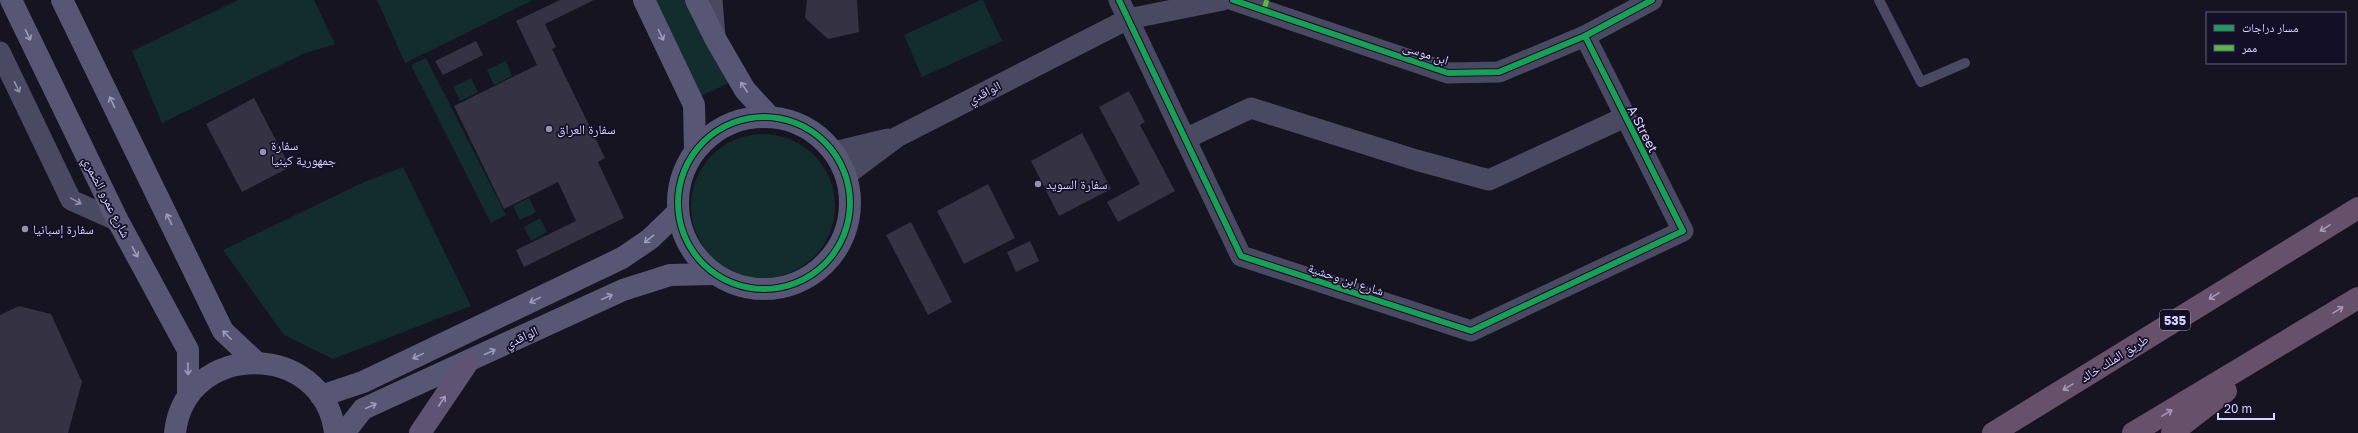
<svg xmlns="http://www.w3.org/2000/svg" width="2358" height="433" viewBox="0 0 2358 433" font-family="'Golos Text','Noto Naskh Arabic',sans-serif">
<rect width="100%" height="100%" fill="#161421"/>
<g fill="#132c2d">
<polygon points="238,0 314,0 335,44 303,54 162,123 132,51"/>
<polygon points="377,0 533,0 405,63"/>
<polygon points="654,0 688,0 729,83 701,96"/>
<polygon points="981,0 983,0 1002,41 922,77 904,35"/>
<polygon points="426,58 506,215 491,223 411,65"/>
<polygon points="506,61 512,76 494,85 487,70"/>
<polygon points="471,78 478,92 460,101 453,87"/>
<circle cx="763" cy="206" r="72"/>
<polygon points="403,167 471,306 333,359 284,335 223,250 364,182"/>
<polygon points="529,198 536,212 520,220 513,206"/>
<polygon points="540,218 547,232 531,241 524,227"/>
</g>
<g fill="#343243">
<polygon points="560,0 594,0 545,24 556,47 552,49 605,158 598,162 624,218 524,267 516,250 576,221 558,182 504,209 454,106 537,65 516,21"/>
<polygon points="807,0 857,0 859,32 828,39 805,18"/>
<polygon points="476,41 483,55 443,75 435,61"/>
<polygon points="1129,91 1145,122 1140,125 1175,191 1118,222 1107,202 1140,184 1099,107"/>
<polygon points="254,98 290,167 242,192 206,124"/>
<polygon points="1082,133 1111,189 1059,216 1031,161"/>
<polygon points="988,184 1015,238 964,264 937,211"/>
<polygon points="911,222 952,302 928,315 886,235"/>
<polygon points="1030,241 1039,261 1016,272 1007,252"/>
<polygon points="19,306 51,314 82,382 68,433 0,433 0,315"/>
</g>
<g fill="none" stroke-linecap="round" stroke-linejoin="round">
<polyline stroke="#4a4962" stroke-width="10" points="1879,0 1921,82 1965,63"/>
<g stroke="#4a4962" stroke-width="21">
<polyline points="712,0 715,37"/>
<polyline points="1119,0 1241,256 1471,331 1683,231 1585,36"/>
<polyline points="1233,0 1448,73 1499,72 1585,36 1652,0"/>
<polyline points="0,52 71,200 118,221"/>
<polyline points="1185,139 1251,108 1416,160 1489,180 1625,117"/>
<polyline points="834,152 888,139"/>
<polyline points="846,175 897,137 1128,19 1223,0"/>
</g>
<g stroke="#575674" stroke-width="22">
<polyline points="11,0 118,221 188,350 188,396"/>
<polyline points="62,0 223,331 256,362"/>
<polyline points="644,0 694,105 695,151"/>
<polyline points="696,0 716,40 745,90 769,116"/>
<circle cx="764" cy="203" r="86"/>
<polyline points="321,396 363,382 622,258 650,239 678,212"/>
<path d="M175,433C185,340 324,340 335,433"/>
<polyline points="344,433 363,409 623,290 670,275 713,274"/>
</g>
<polyline stroke="#5e5373" stroke-width="22" points="420,433 468,362"/>
<g stroke="#67516a" stroke-width="22">
<polyline points="1993,433 2358,208"/>
<polyline points="2133,433 2358,298"/>
<polyline points="2172,433 2226,391"/>
</g>
<polyline stroke="#58b947" stroke-width="5" stroke-dasharray="10 5" stroke-linecap="butt" points="1264,9 1267,0"/>
<g stroke="#130f26" stroke-width="8">
<g id="cycleway">
<polyline points="1119,0 1241,256 1471,331 1683,231 1585,36"/>
<polyline points="1233,0 1448,73 1499,72 1585,36 1652,0"/>
<circle cx="764" cy="203" r="86"/>
</g>
</g>
<use href="#cycleway" stroke="#1a9f57" stroke-width="6"/>
</g>
<defs><path id="oneway-shaft" d="M-6 0H5M1.5-3L5.5 0L1.5 3" fill="none" stroke-width="1.6" stroke-linecap="round" stroke-linejoin="round"/></defs>
<g stroke="#9e9bc0">
<use href="#oneway-shaft" transform="translate(28 35) rotate(64)"/>
<use href="#oneway-shaft" transform="translate(661 35) rotate(64)"/>
<use href="#oneway-shaft" transform="translate(744 87) rotate(-124)"/>
<use href="#oneway-shaft" transform="translate(112 102) rotate(-116)"/>
<use href="#oneway-shaft" transform="translate(169 219) rotate(-116)"/>
<use href="#oneway-shaft" transform="translate(649 239) rotate(141)"/>
<use href="#oneway-shaft" transform="translate(135 252) rotate(62)"/>
<use href="#oneway-shaft" transform="translate(607 297) rotate(-25)"/>
<use href="#oneway-shaft" transform="translate(535 300) rotate(154)"/>
<use href="#oneway-shaft" transform="translate(227 335) rotate(-135)"/>
<use href="#oneway-shaft" transform="translate(490 352) rotate(-25)"/>
<use href="#oneway-shaft" transform="translate(418 356) rotate(154)"/>
<use href="#oneway-shaft" transform="translate(188 369) rotate(89)"/>
<use href="#oneway-shaft" transform="translate(371 406) rotate(-24)"/>
</g>
<g stroke="#928eb0">
<use href="#oneway-shaft" transform="translate(17 87) rotate(64)"/>
<use href="#oneway-shaft" transform="translate(76 201) rotate(29)"/>
</g>
<g stroke="#a699bc">
<use href="#oneway-shaft" transform="translate(2325 228) rotate(148)"/>
<use href="#oneway-shaft" transform="translate(2214 296) rotate(148)"/>
<use href="#oneway-shaft" transform="translate(2338 310) rotate(-31)"/>
<use href="#oneway-shaft" transform="translate(2068 387) rotate(148)"/>
<use href="#oneway-shaft" transform="translate(2167 413) rotate(-31)"/>
</g>
<use stroke="#a29ac0" href="#oneway-shaft" transform="translate(442 401) rotate(-56)"/>
<g fill="#9591b1" stroke="#130f26" stroke-width="1.5">
<circle cx="549" cy="129" r="4"/>
<circle cx="263" cy="152" r="4"/>
<circle cx="1038" cy="184" r="4"/>
<circle cx="25" cy="229" r="4"/>
</g>
<g text-anchor="middle" dominant-baseline="central" stroke-width="3.5" stroke-linejoin="round" paint-order="stroke">
<rect fill="#130f26" stroke="#9e99be" stroke-width="1" x="2160" y="310" width="30" height="20" rx="3"/>
<g font-size="12" font-weight="bold" fill="#d9d4ff">
<text x="2175" y="320">535</text>
</g>
<g font-size="13" fill="#d9d4ff" stroke="#130f26">
<text transform="translate(1426 53) rotate(18)">ابن موسى</text>
<text transform="translate(984 92) rotate(-27)">الواقدي</text>
<text transform="translate(1643 129) rotate(63)">A Street</text>
<text transform="translate(107 197) rotate(63)">شارع عمرو الضمري</text>
<text transform="translate(1346 279) rotate(18)">شارع ابن وحشية</text>
<text transform="translate(521 337) rotate(-25)">الواقدي</text>
<text transform="translate(2114 358) rotate(-32)">طريق الملك خالد</text>
</g>
<g font-size="13" fill="#d9d4ff" stroke="#130f26" text-anchor="start">
<text x="557" y="129">سفارة العراق</text>
<text x="271" y="145">سفارة<tspan x="271" dy="15">جمهورية كينيا</tspan></text>
<text x="1046" y="184">سفارة السويد</text>
<text x="33" y="229">سفارة إسبانيا</text>
</g>
</g>
<rect x="2206" y="12" width="140" height="52" fill="#130f26" stroke="#625e7d"/>
<rect x="2214" y="25" width="20" height="6" fill="#1a9f57" stroke="#625e7d"/>
<text x="2242" y="32" font-size="12" fill="#d9d4ff">مسار دراجات</text>
<rect x="2214" y="45" width="20" height="6" fill="#58b947" stroke="#625e7d"/>
<text x="2242" y="52" font-size="12" fill="#d9d4ff">ممر</text>
<path d="M2218 413v6h56v-6" fill="none" stroke="#d9d4ff" stroke-width="2"/>
<text x="2224" y="413" font-size="12" fill="#d9d4ff" stroke="#130f26" stroke-width="3" paint-order="stroke">20 m</text>
</svg>
